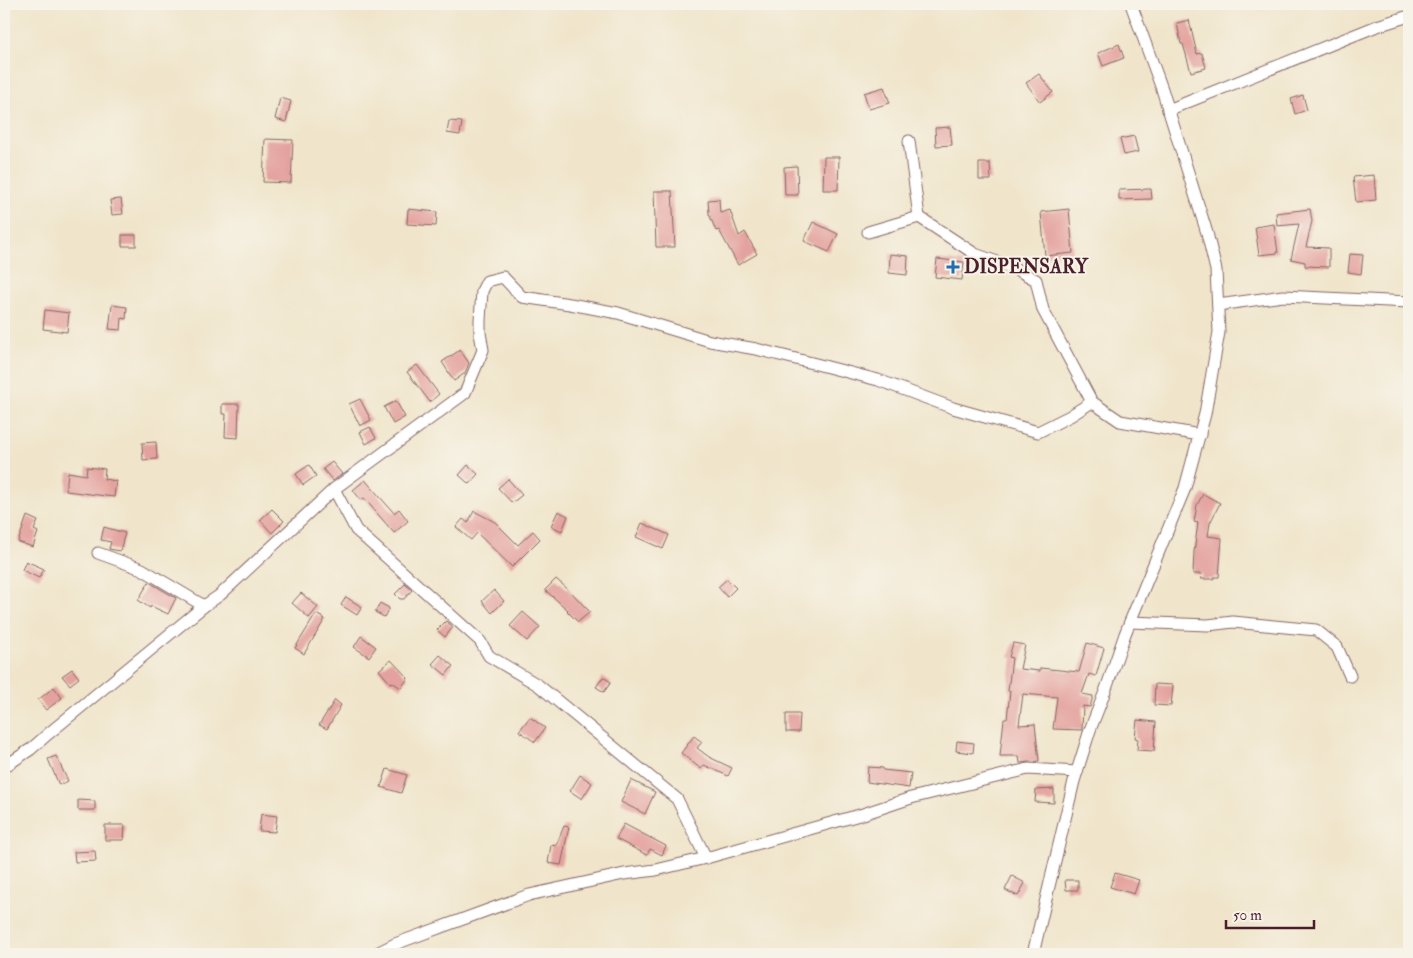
<svg xmlns="http://www.w3.org/2000/svg" width="1413" height="958" viewBox="0 0 1413 958" font-family="'IM FELL Double Pica',serif">
<rect width="100%" height="100%" fill="#f7f3e8"/>
<filter id="ink" filterUnits="userSpaceOnUse"><feTurbulence type="fractalNoise" baseFrequency=".02" numOctaves="2"/><feDisplacementMap in="SourceGraphic" scale="10" xChannelSelector="R" yChannelSelector="G"/><feConvolveMatrix kernelMatrix="1 2 1 2 8 2 1 2 1" color-interpolation-filters="sRGB"/></filter>
<filter id="wash" filterUnits="userSpaceOnUse"><feTurbulence type="fractalNoise" baseFrequency=".0096" numOctaves="4" result="noise"/><feDisplacementMap in="SourceGraphic" scale="20" xChannelSelector="R" yChannelSelector="G"/><feGaussianBlur stdDeviation="1.12" result="paint"/><feColorMatrix in="noise" values="0 0 0 0 0 0 0 0 0 0 0 0 0 0 0 0 0 1.4 0 .05"/><feComposite in="paint" operator="in"/></filter>
<g filter="url(#wash)">
<rect width="100%" height="100%" fill="#f0e5cb"/>
<g id="blocks">
<g fill="#e4a29e">
<polygon points="1189,20 1197,54 1202,53 1206,68 1191,72 1183,44 1181,44 1177,23"/>
<polygon points="1119,44 1124,58 1103,66 1098,53"/>
<polygon points="1039,74 1053,92 1040,102 1026,83"/>
<polygon points="884,87 890,103 869,109 864,93"/>
<polygon points="1303,95 1307,110 1295,114 1291,99"/>
<polygon points="280,98 291,101 286,122 275,119"/>
<polygon points="449,121 462,122 460,135 447,133"/>
<polygon points="950,127 952,145 936,146 935,128"/>
<polygon points="1134,136 1138,152 1124,155 1120,139"/>
<polygon points="265,139 293,140 291,183 263,182"/>
<polygon points="824,157 839,157 838,190 823,190"/>
<polygon points="979,163 990,163 991,180 979,180"/>
<polygon points="797,166 798,195 785,195 784,167"/>
<polygon points="1374,175 1376,200 1356,202 1353,177"/>
<polygon points="1151,189 1152,199 1119,200 1119,190"/>
<polygon points="654,191 672,191 675,247 656,247"/>
<polygon points="121,199 123,214 112,215 110,200"/>
<polygon points="719,199 720,213 730,210 739,236 745,232 757,254 738,265 719,230 716,231 709,214 708,200"/>
<polygon points="408,209 437,212 436,226 407,224"/>
<polygon points="1069,209 1073,253 1045,256 1041,212"/>
<polygon points="1310,209 1312,221 1306,247 1329,248 1329,267 1305,266 1305,262 1291,259 1299,224 1277,226 1276,213"/>
<polygon points="813,222 838,234 829,252 804,241"/>
<polygon points="1274,224 1278,253 1259,255 1255,227"/>
<rect x="122" y="235" width="14" height="11"/>
<polygon points="890,254 908,256 907,275 889,273"/>
<polygon points="1350,254 1363,255 1361,274 1348,272"/>
<polygon points="937,259 964,262 962,280 935,277"/>
<polygon points="112,305 127,307 126,319 122,318 121,330 109,329"/>
<polygon points="45,310 69,313 67,332 43,329"/>
<polygon points="460,350 469,363 465,373 454,381 442,362"/>
<polygon points="417,365 439,394 430,402 407,372"/>
<polygon points="360,399 371,420 360,426 349,404"/>
<polygon points="396,401 405,417 393,424 384,407"/>
<polygon points="222,404 239,404 238,438 225,437 226,414 222,414"/>
<polygon points="370,427 376,438 366,444 360,432"/>
<polygon points="156,442 157,459 143,460 142,443"/>
<polygon points="332,462 342,474 333,481 323,469"/>
<polygon points="309,465 316,476 303,485 296,474"/>
<polygon points="468,465 478,474 469,484 459,475"/>
<polygon points="87,467 105,469 104,479 116,481 114,497 66,491 68,472 86,475"/>
<polygon points="508,479 522,495 512,503 498,488"/>
<polygon points="365,480 394,513 399,509 408,521 394,533 364,498 361,500 353,490"/>
<polygon points="1203,494 1220,503 1210,523 1208,536 1222,538 1219,577 1214,577 1214,579 1201,579 1202,574 1193,574 1194,552 1198,523 1194,522 1197,505"/>
<polygon points="272,509 284,521 272,533 260,520"/>
<polygon points="474,511 495,522 518,545 533,531 540,539 512,567 477,533 471,540 456,527 463,519 468,523"/>
<polygon points="558,511 568,516 562,531 551,526"/>
<polygon points="27,516 38,521 34,530 38,532 33,547 18,542"/>
<polygon points="642,523 669,535 663,549 636,537"/>
<polygon points="104,527 125,533 120,551 109,549 111,542 101,540"/>
<polygon points="26,561 44,569 39,578 22,570"/>
<polygon points="556,579 570,591 590,612 578,622 567,611 568,610 545,590"/>
<polygon points="727,579 736,588 727,597 718,587"/>
<polygon points="149,582 176,598 168,614 151,606 150,608 138,600"/>
<polygon points="405,584 412,590 404,599 400,599 395,594"/>
<polygon points="494,590 504,601 492,613 482,601"/>
<polygon points="301,593 318,607 309,618 292,603"/>
<polygon points="346,597 362,607 357,615 341,605"/>
<polygon points="380,603 389,608 384,617 375,612"/>
<polygon points="523,612 540,627 527,641 510,626"/>
<polygon points="316,614 325,619 304,654 295,648"/>
<polygon points="446,621 453,627 445,637 437,630"/>
<polygon points="361,636 376,647 369,657 354,647"/>
<polygon points="1013,643 1025,645 1020,669 1040,671 1040,668 1079,672 1087,643 1104,648 1096,676 1089,674 1082,694 1093,696 1090,707 1083,706 1082,730 1053,729 1057,697 1023,694 1019,725 1035,724 1039,761 1020,763 1019,756 1000,756 1004,719 1007,719 1010,691 1008,691 1012,658 1009,657"/>
<polygon points="440,655 453,666 446,675 432,664"/>
<polygon points="391,660 408,678 401,688 392,682 390,683 379,670"/>
<polygon points="72,669 79,678 70,685 62,676"/>
<polygon points="603,677 611,682 604,692 596,687"/>
<polygon points="1155,684 1173,685 1171,706 1154,705"/>
<polygon points="54,687 62,698 46,710 38,700"/>
<polygon points="335,700 341,705 327,729 319,725"/>
<polygon points="786,714 800,714 799,732 786,732"/>
<polygon points="530,717 545,728 535,742 519,731"/>
<polygon points="1137,720 1156,722 1154,751 1137,750 1138,739 1135,738"/>
<polygon points="694,736 702,742 697,748 709,757 732,768 728,776 704,765 701,769 681,753"/>
<polygon points="957,741 974,743 973,753 956,751"/>
<polygon points="56,756 68,781 59,785 48,759"/>
<polygon points="868,767 883,768 883,770 911,773 909,788 867,782"/>
<polygon points="387,769 407,775 401,793 381,787"/>
<polygon points="580,775 592,783 582,799 570,791"/>
<polygon points="631,780 655,792 645,814 621,802"/>
<polygon points="1054,789 1054,803 1035,802 1036,790"/>
<polygon points="78,800 95,801 95,810 78,810"/>
<polygon points="261,814 277,816 275,832 259,831"/>
<polygon points="624,824 666,846 662,855 650,849 647,855 616,839"/>
<polygon points="105,825 125,825 124,840 105,840"/>
<polygon points="564,826 569,827 561,865 548,863 551,845 556,846"/>
<polygon points="95,851 96,861 75,862 74,852"/>
<polygon points="1115,873 1139,880 1134,894 1110,887"/>
<polygon points="1012,876 1025,883 1018,896 1005,890"/>
<polygon points="1065,880 1078,880 1078,890 1066,890"/>
</g>
</g>
</g>
<g filter="url(#ink)">
<use href="#blocks" fill-opacity="0" stroke="#846463" stroke-width="1"/>
<g fill="none" stroke-linecap="round" stroke-linejoin="round">
<g stroke="#846463" stroke-width="13">
<g id="minor">
<polyline points="1168,110 1377,26 1409,16"/>
<polyline points="909,141 919,217"/>
<polyline points="868,232 919,217 975,254 1014,268 1036,280 1043,310 1092,402"/>
<polyline points="1218,305 1283,296 1409,302"/>
<polyline points="334,489 356,530 480,641 489,656 538,685 677,799 706,858"/>
<polyline points="98,553 142,569 204,606"/>
<polyline points="1130,622 1208,625 1233,622 1316,630 1337,647 1350,676"/>
<polyline points="4,767 31,749 48,734 204,606 220,595 334,489 465,393 483,350 480,333 480,320 482,291 487,281 503,277 522,297 570,304 618,313 710,341 756,349 824,366 878,380 953,408 1038,432 1070,416 1092,402 1120,421 1200,435"/>
<polyline points="375,954 395,944 529,895 624,874 656,870 706,858 863,814 911,798 1028,769 1077,772"/>
<polyline points="1033,954 1074,781 1090,730 1106,689 1125,634 1185,488 1205,414 1219,332 1216,270 1207,233 1162,89 1131,4"/>
</g>
</g>
<use href="#minor" stroke="#fff" stroke-width="11"/>
</g>
</g>
<path fill="#1f6fb2" stroke="#f7f3e8" stroke-width="2" d="M950.5 259.5h5v5h5v5h-5v5h-5v-5h-5v-5h5z"/>
<g text-anchor="middle" dominant-baseline="central" stroke-width="4" stroke-linejoin="round" paint-order="stroke">
<g font-size="19" font-weight="bold" fill="#4a1f2b" stroke="#f7f3e8" text-anchor="start">
<text x="964" y="267">DISPENSARY</text>
</g>
</g>
<rect width="1413" height="958" fill="none" stroke="#f7f3e8" stroke-width="20"/>
<path d="M1226 920v8h88v-8" fill="none" stroke="#4a1f2b" stroke-width="2.5"/>
<text x="1233" y="920" font-size="15" fill="#4a1f2b" stroke="#f7f3e8" stroke-width="4" paint-order="stroke">50 m</text>
</svg>
